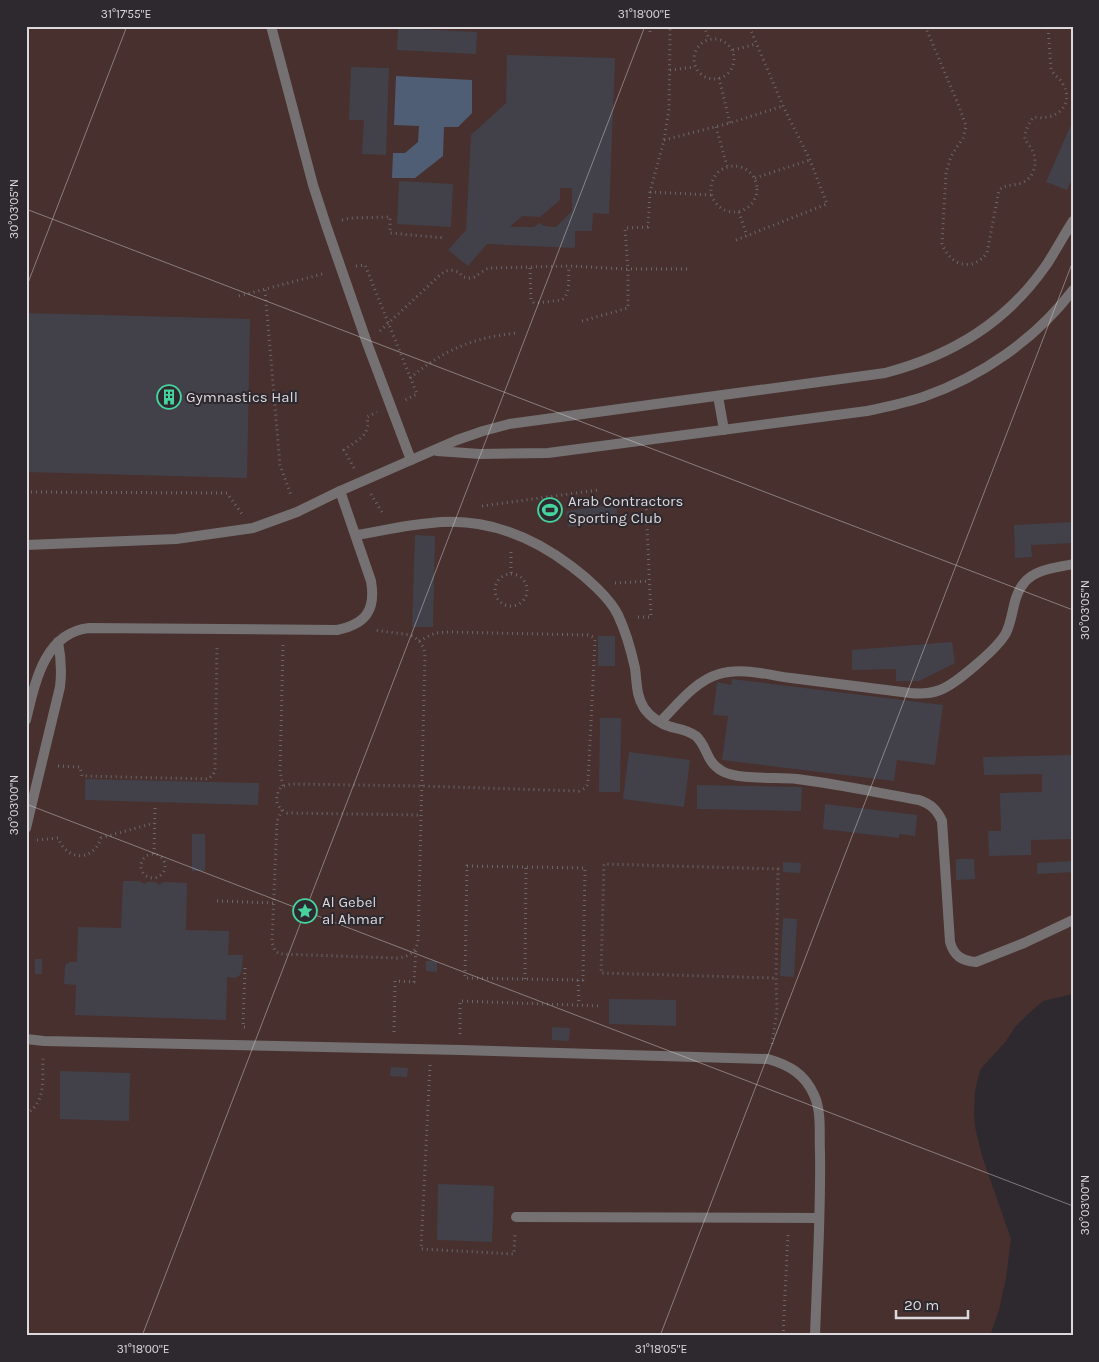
<svg xmlns="http://www.w3.org/2000/svg" width="1099" height="1362" viewBox="0 0 1099 1362" font-family="Karla,sans-serif">
<rect width="100%" height="100%" fill="#2e292f"/>
<polygon fill="#47302e" points="26,26 1073,26 1073,994 1043,1001 1027,1015 1015,1027 1006,1041 980,1070 975,1091 974,1112 975,1127 982,1156 1011,1239 1006,1278 999,1310 990,1336 26,1336"/>
<polygon fill="#4f5e75" points="396,76 472,80 472,113 458,127 444,127 443,156 415,178 392,178 393,153 405,153 418,142 419,126 394,125"/>
<g fill="#424149" fill-rule="evenodd">
<polygon points="398,28 477,32 476,54 397,50"/>
<path d="M507,55L615,58L609,214L593,213L592,231H575V248L487,244L468,266L448,250L466,230L471,135L506,103ZM560,188H572V211L556,227L544,226L539,223L534,227H510L522,216L540,217L560,200Z"/>
<polygon points="351,67 389,68 386,155 362,154 364,120 349,120"/>
<polygon points="1073,120 1073,176 1067,190 1046,182"/>
<polygon points="399,181 453,184 451,227 397,224"/>
<polygon points="26,313 250,319 247,478 26,472"/>
<polygon points="616,504 618,520 568,527 566,511"/>
<polygon points="1073,522 1073,543 1031,545 1032,557 1015,558 1014,525"/>
<polygon points="415,535 435,536 433,627 412,627"/>
<rect x="598" y="636" width="17" height="30"/>
<polygon points="952,642 955,663 919,681 896,681 896,669 852,670 852,650"/>
<polygon points="732,679 943,705 935,765 897,760 894,781 722,760 728,716 713,715 717,682 731,685"/>
<polygon points="600,718 621,718 620,792 599,792"/>
<polygon points="629,752 690,760 684,807 623,799"/>
<polygon points="1073,755 1073,839 1031,840 1031,855 989,856 988,831 1001,831 1000,793 1042,792 1042,774 984,775 983,757"/>
<polygon points="85,779 259,783 258,805 85,800"/>
<polygon points="697,785 802,787 801,811 697,809"/>
<polygon points="825,804 917,815 915,836 899,834 899,838 823,829"/>
<rect x="192" y="834" width="13" height="37"/>
<polygon points="956,859 974,859 975,879 956,880"/>
<polygon points="1073,861 1073,872 1037,874 1037,863"/>
<polygon points="783,862 801,863 800,873 783,872"/>
<polygon points="123,881 139,881 145,884 147,882 155,882 160,885 163,882 187,883 186,930 229,931 228,955 243,955 242,969 240,975 235,978 227,977 226,1020 75,1015 76,985 64,984 65,965 70,962 77,962 78,927 121,928"/>
<polygon points="783,918 797,919 794,977 780,976"/>
<rect x="35" y="959" width="7" height="15"/>
<polygon points="426,961 437,961 437,972 426,971"/>
<polygon points="609,999 676,1000 676,1026 609,1024"/>
<polygon points="552,1027 570,1028 569,1041 552,1040"/>
<polygon points="391,1067 408,1068 407,1077 390,1076"/>
<polygon points="60,1071 130,1073 129,1121 60,1119"/>
<polygon points="438,1184 494,1186 492,1242 437,1240"/>
</g>
<g fill="none" stroke-linecap="round" stroke-linejoin="round">
<g stroke="#6b676c" stroke-width="3" stroke-dasharray="1 4" stroke-linecap="butt">
<polyline points="704,26 709,39"/>
<path d="M925,26L959,106L966,126L963,138L951,156L946,173L942,244C950,265 972,273 987,253L999,190C1008,181 1024,190 1033,172C1037,162 1035,153 1029,145C1028,143 1025,141 1025,139C1024,133 1030,120 1034,117C1055,121 1075,106 1063,84C1060,78 1054,76 1051,69L1048,26"/>
<polyline points="650,32 650,26"/>
<circle cx="714" cy="59" r="20"/>
<polyline points="733,50 756,44"/>
<polyline points="670,70 695,67"/>
<polyline points="719,78 730,123"/>
<polyline points="716,127 727,166"/>
<polyline points="664,140 730,123 783,106"/>
<circle cx="734" cy="189" r="23"/>
<polyline points="755,178 810,160"/>
<polyline points="650,192 712,195"/>
<polyline points="739,212 747,236"/>
<polyline points="342,220 350,218 390,217 390,233 445,238"/>
<polyline points="736,240 827,204 810,160 783,106 749,26"/>
<polyline points="356,266 365,265 417,394 405,400"/>
<path d="M530,268L531,299L534,303H537L562,300C571,293 568,277 569,266"/>
<polyline points="265,290 280,465 291,495"/>
<polyline points="239,296 326,273"/>
<polyline points="582,321 628,308 628,269 625,228 648,227 650,192 664,140 669,109 670,29 677,26"/>
<polyline points="380,331 441,274 446,271 450,270 459,272 463,277 469,278 474,277 488,268 493,268 569,266 628,269 690,269"/>
<path d="M410,378C444,350 472,338 516,333"/>
<path d="M354,468L344,450C357,440 371,436 367,417L377,412"/>
<polyline points="26,492 227,493 242,514"/>
<polyline points="371,494 383,514"/>
<polyline points="482,506 598,490"/>
<polyline points="511,552 511,574"/>
<circle cx="511" cy="590" r="16"/>
<polyline points="615,583 650,581"/>
<polyline points="638,617 651,617 646,502"/>
<path d="M419,641L435,633L449,632L588,635L593,637L595,640L588,782C587,787 584,789 579,791L421,786L291,784L281,787C274,797 275,807 287,813L420,815"/>
<polyline points="283,645 280,771 283,786"/>
<polyline points="58,766 80,767 82,776 208,779 213,775 215,771 217,645"/>
<path d="M282,810L277,821L272,942L275,951L280,954L397,958C408,957 415,953 418,942L425,654C423,644 419,639 410,635L374,630"/>
<path d="M37,840L58,838C67,861 93,862 101,838L154,823"/>
<circle cx="153" cy="866" r="12"/>
<polyline points="154,854 155,808"/>
<polygon points="467,866 585,868 583,980 465,978"/>
<polyline points="217,901 273,903"/>
<polyline points="525,979 526,867"/>
<polyline points="578,980 579,1005"/>
<polyline points="245,1027 243,1027 245,968"/>
<polyline points="394,1032 395,981 414,982 416,948"/>
<polyline points="460,1034 460,1001 601,1006"/>
<polyline points="772,1044 777,1011 776,978 778,869 604,864 601,973 776,978"/>
<polyline points="430,1065 421,1249 514,1254 515,1233"/>
<path d="M26,1114C47,1102 42,1077 43,1056"/>
<polyline points="783,1336 788,1234"/>
</g>
<g stroke="#757172" stroke-width="10">
<polyline points="271,26 313,185 326,225 367,343 411,460"/>
<polyline points="718,396 724,430"/>
<path d="M437,451L480,454L548,453L867,411C886,407 905,403 923,397C981,377 1036,339 1073,290"/>
<path d="M356,535C381,531 406,525 431,523C483,517 530,535 571,566C586,577 610,598 618,615C626,632 631,650 635,668C637,682 636,696 644,708C650,717 661,724 671,727C680,729 688,730 696,736C708,747 705,761 722,771C737,780 778,777 797,779C838,784 879,793 919,800C931,804 937,810 942,821L950,942C954,956 962,961 976,962L1024,943L1073,920"/>
<path d="M26,545L176,539L253,528L297,512L340,491L457,440L483,431L509,424L885,373C953,355 1007,322 1047,264C1056,250 1064,235 1073,221"/>
<path d="M26,720C35,683 44,633 89,628L337,630C366,624 376,610 371,581L340,491"/>
<path d="M660,722C677,705 695,681 719,674C741,667 768,675 791,678C831,683 870,688 910,693C920,694 930,694 940,690C956,684 998,648 1006,633C1014,617 1012,597 1024,583C1035,569 1056,568 1073,564"/>
<path d="M26,828L60,687C62,671 61,657 58,642"/>
<path d="M26,1039L44,1041L461,1050L768,1059C789,1065 805,1074 814,1095C822,1112 819,1134 820,1152C821,1213 817,1275 815,1336"/>
<polyline points="516,1217 819,1218"/>
</g>
</g>
<path fill="none" stroke="#dcd9dd" stroke-width="1" stroke-opacity="0.45" d="M26,209L1073,610M26,288L127,26M26,804L1073,1206M142,1336L645,26M660,1336L1073,261"/>
<defs>
<g id="building-ring" transform="scale(1.25)"><circle r="9.5" fill="#2e292f" stroke="#46d49e" stroke-width="1.5"/><path d="M-4-6H4V6H1V3H-1V6H-4ZM-2.5-4.3h1.7v1.8h-1.7ZM.8-4.3h1.7v1.8H.8ZM-2.5-1h1.7V.8h-1.7ZM.8-1h1.7V.8H.8Z" fill="#46d49e"/></g>
<g id="stadium-ring" transform="scale(1.25)"><circle r="9.5" fill="#2e292f" stroke="#46d49e" stroke-width="1.5"/><path d="M0-5a6.5 5 0 1 0 0 10a6.5 5 0 1 0 0-10ZM-3.5-1.8h7v3.6h-7Z" fill="#46d49e"/></g>
<g id="sight-ring" transform="scale(1.25)"><circle r="9.5" fill="#2e292f" stroke="#46d49e" stroke-width="1.5"/><path d="M0-6L1.8-2.2L6-1.7L2.9 1.2L3.7 5.4L0 3.3L-3.7 5.4L-2.9 1.2L-6-1.7L-1.8-2.2Z" fill="#46d49e"/></g>
</defs>
<g fill-rule="evenodd">
<use href="#building-ring" x="169" y="397"/>
<use href="#stadium-ring" x="550" y="510"/>
<use href="#sight-ring" x="305" y="911"/>
</g>
<g text-anchor="middle" dominant-baseline="central" stroke-width="4" stroke-linejoin="round" paint-order="stroke">
<g font-size="15" fill="#dcd9dd" stroke="#2e292f" text-anchor="start">
<text x="186" y="397">Gymnastics Hall</text>
<text x="568" y="501">Arab Contractors<tspan x="568" dy="17">Sporting Club</tspan></text>
<text x="322" y="902">Al Gebel<tspan x="322" dy="17">al Ahmar</tspan></text>
</g>
</g>
<rect width="1099" height="1362" fill="none" stroke="#2e292f" stroke-width="55"/>
<path d="M896 1310v8h72v-8" fill="none" stroke="#dcd9dd" stroke-width="2.5"/>
<text x="904" y="1310" font-size="15" fill="#dcd9dd" stroke="#2e292f" stroke-width="4" paint-order="stroke">20 m</text>
<rect x="28" y="28" width="1044" height="1306" fill="none" stroke="#dcd9dd" stroke-width="2"/>
<g font-size="12" text-anchor="middle" fill="#dcd9dd">
<text x="126" y="18">31°17'55"E</text>
<text x="644" y="18">31°18'00"E</text>
<text transform="translate(14 209) rotate(-90)" y="4">30°03'05"N</text>
<text transform="translate(1085 610) rotate(-90)" y="4">30°03'05"N</text>
<text transform="translate(14 805) rotate(-90)" y="4">30°03'00"N</text>
<text transform="translate(1085 1205) rotate(-90)" y="4">30°03'00"N</text>
<text x="143" y="1353">31°18'00"E</text>
<text x="661" y="1353">31°18'05"E</text>
</g>
</svg>
